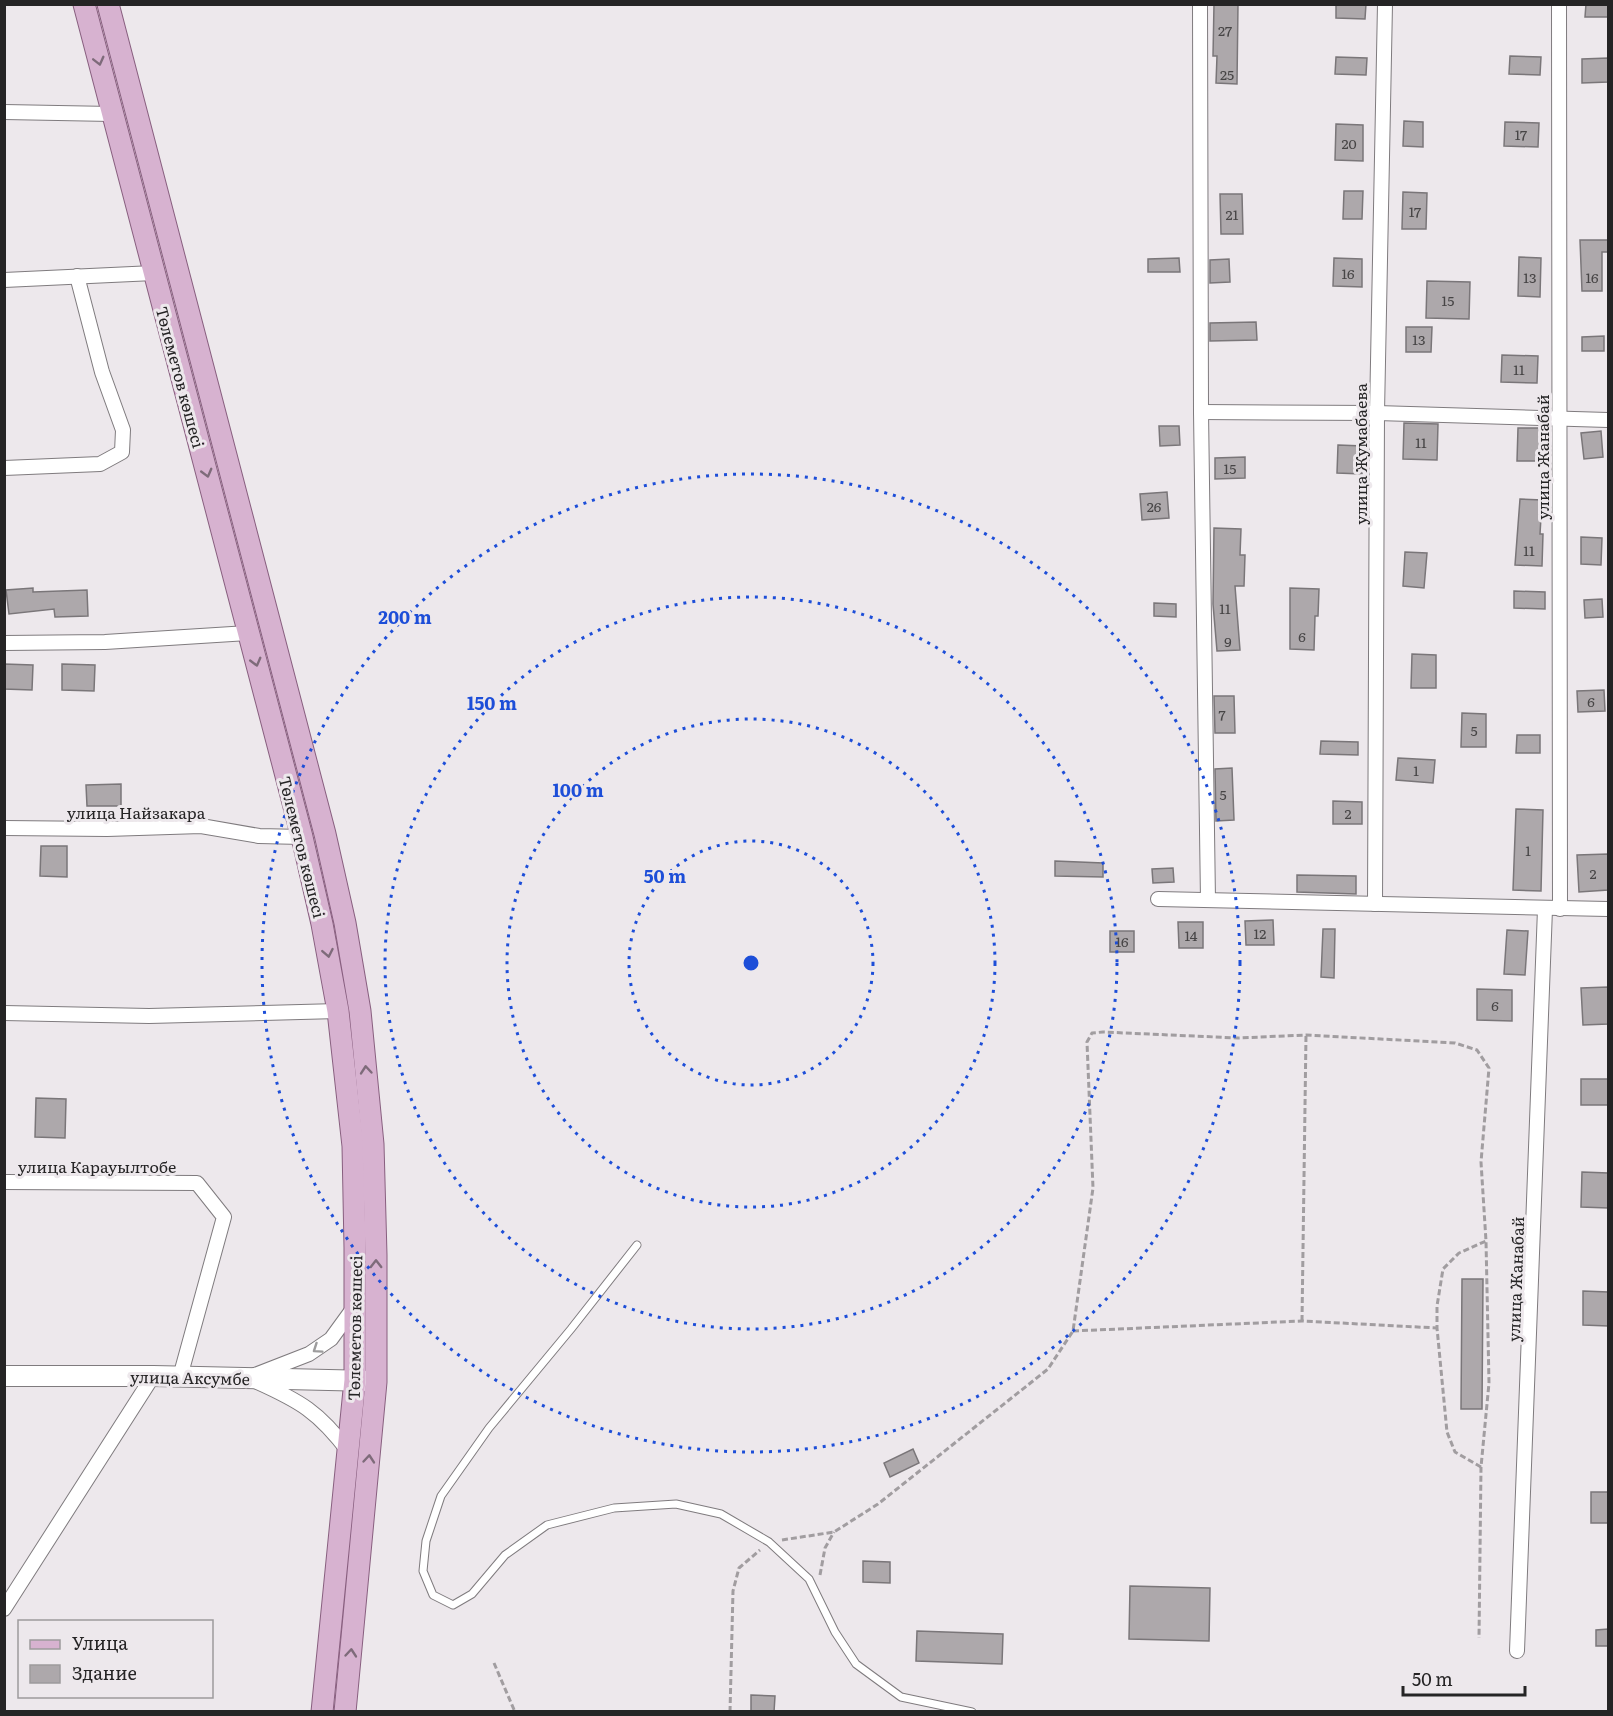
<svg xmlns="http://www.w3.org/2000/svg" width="1613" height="1716" viewBox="0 0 1613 1716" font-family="Literata,serif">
<rect width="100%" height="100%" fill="#ede8ec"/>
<g fill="#ada8ab" stroke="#7a7679" stroke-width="1.5">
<polygon points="1214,4 1238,4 1237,84 1216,83 1217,56 1213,56"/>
<polygon points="1336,4 1366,4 1365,19 1336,18"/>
<polygon points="1586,4 1608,4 1608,17 1585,17"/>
<polygon points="1510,56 1541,57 1540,75 1509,74"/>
<polygon points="1336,57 1367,58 1366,75 1335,74"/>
<polygon points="1608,58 1608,82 1582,83 1582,59"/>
<polygon points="1404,121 1423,122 1423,147 1403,146"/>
<polygon points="1505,122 1539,123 1538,147 1504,146"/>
<polygon points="1336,124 1363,125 1363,161 1335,160"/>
<polygon points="1344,191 1363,191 1362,219 1343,219"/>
<polygon points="1403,192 1427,193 1426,229 1402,229"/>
<polygon points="1220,194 1242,194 1243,234 1221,234"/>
<polygon points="1580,240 1608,240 1608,252 1602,252 1602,291 1582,291"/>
<polygon points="1519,257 1541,258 1540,297 1518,296"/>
<polygon points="1179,258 1180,272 1148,272 1148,259"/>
<polygon points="1334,258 1362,259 1362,287 1333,286"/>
<polygon points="1229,259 1230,282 1210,283 1210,260"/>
<polygon points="1427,281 1470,282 1469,319 1426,318"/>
<polygon points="1256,322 1257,340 1210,341 1210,323"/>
<polygon points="1406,327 1432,327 1431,352 1406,352"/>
<polygon points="1604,336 1604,351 1582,351 1582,337"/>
<polygon points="1502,355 1538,356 1537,383 1501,382"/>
<polygon points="1404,423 1438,424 1437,460 1403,459"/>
<polygon points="1159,426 1179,426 1180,445 1160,446"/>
<polygon points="1518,428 1546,428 1546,461 1517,461"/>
<polygon points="1601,431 1603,457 1584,459 1581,433"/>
<polygon points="1338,445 1363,446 1362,474 1337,473"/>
<polygon points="1245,457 1245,478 1215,479 1215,458"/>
<polygon points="1167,492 1169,518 1142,520 1140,494"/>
<polygon points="1520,499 1542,500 1540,534 1543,534 1542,566 1515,565"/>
<polygon points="1214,528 1241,529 1240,555 1245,555 1244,586 1235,586 1240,650 1217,651 1213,604"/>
<polygon points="1581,537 1602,538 1601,565 1581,564"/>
<polygon points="1405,552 1427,553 1424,588 1403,586"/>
<polygon points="33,588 33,592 87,590 88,616 55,617 54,609 9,614 6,590"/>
<polygon points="1290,588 1319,589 1318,616 1315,616 1314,650 1290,649"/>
<polygon points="1514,591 1545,592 1545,609 1514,608"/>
<polygon points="1602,599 1603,617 1585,618 1584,600"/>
<polygon points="1154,603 1176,604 1176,617 1154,616"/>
<polygon points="1412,654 1436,655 1436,688 1411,688"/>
<polygon points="4,664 33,665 32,690 4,689"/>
<polygon points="62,664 95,665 94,691 62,690"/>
<polygon points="1604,690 1605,711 1578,712 1577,691"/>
<polygon points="1214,696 1234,696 1235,733 1215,733"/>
<polygon points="1462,713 1486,714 1486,747 1461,747"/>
<polygon points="1517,735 1540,735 1540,753 1516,753"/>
<polygon points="1321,741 1358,742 1358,755 1320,754"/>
<polygon points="1398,758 1435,760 1433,783 1396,780"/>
<polygon points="1232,768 1234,820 1216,821 1215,769"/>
<polygon points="121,784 121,806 87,806 86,785"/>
<polygon points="1333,801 1362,802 1362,824 1333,824"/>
<polygon points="1516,809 1543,810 1541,891 1513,890"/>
<polygon points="41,846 67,846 67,877 40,876"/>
<polygon points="1608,854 1608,890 1579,892 1577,855"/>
<polygon points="1055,861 1103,863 1103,877 1055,876"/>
<polygon points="1173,868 1174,882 1153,883 1152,869"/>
<polygon points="1297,875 1356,876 1356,894 1297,892"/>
<polygon points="1273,920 1274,945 1246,945 1245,921"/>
<polygon points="1178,922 1203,922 1203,948 1179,948"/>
<polygon points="1323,929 1335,929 1334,978 1321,977"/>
<polygon points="1507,930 1528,931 1525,975 1504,974"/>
<rect x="1110" y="931" width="24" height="21"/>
<polygon points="1608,987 1608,1024 1583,1025 1581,988"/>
<polygon points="1477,989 1512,990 1512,1021 1477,1020"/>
<rect x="1581" y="1079" width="27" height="26"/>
<polygon points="36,1098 66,1099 65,1138 35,1137"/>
<polygon points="1582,1172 1608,1173 1608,1208 1581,1207"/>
<polygon points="1462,1279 1483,1279 1482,1409 1461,1409"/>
<polygon points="1583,1291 1608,1292 1608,1326 1583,1325"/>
<polygon points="913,1449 919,1463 890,1477 884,1463"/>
<rect x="1591" y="1492" width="17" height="31"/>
<polygon points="863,1561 890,1562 890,1583 863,1582"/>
<polygon points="1130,1586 1210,1588 1209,1641 1129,1639"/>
<polygon points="1608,1629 1608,1646 1596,1646 1596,1630"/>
<polygon points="917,1631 1003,1634 1002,1664 916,1661"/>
<polygon points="751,1695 775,1696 774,1712 751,1712"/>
</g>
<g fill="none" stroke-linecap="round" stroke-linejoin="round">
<g stroke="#7f7b7e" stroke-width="9">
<polyline id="service" points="637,1245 571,1329 489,1428 441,1496 426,1541 423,1571 433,1595 453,1605 472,1594 505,1555 547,1525 614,1508 676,1504 721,1514 769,1542 809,1579 835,1632 856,1664 901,1697 972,1712"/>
</g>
<g stroke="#7f7b7e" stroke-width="16">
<g id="minor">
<polyline points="1200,4 1201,412 1208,900"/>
<polyline points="1559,4 1560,909"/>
<polyline points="4,112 112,114"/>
<polyline points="4,280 154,273"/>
<polyline points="1201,412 1377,413 1608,420"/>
<polyline points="4,468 100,464 122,452 123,430 102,372 77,276"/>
<polyline points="4,643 105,642 248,633"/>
<polyline points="4,828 107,829 201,826 259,836 302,837"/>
<polyline points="1158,899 1608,909"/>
<polyline points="1375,904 1377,413 1385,4"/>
<polyline points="4,1013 149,1016 338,1011"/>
<polyline points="4,1182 197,1183 224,1217 180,1377"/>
<polyline points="255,1375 309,1354 331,1339 355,1306"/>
<path d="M255,1381C300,1401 319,1412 349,1452"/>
<polyline points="4,1609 153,1376"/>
<polyline points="1517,1651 1545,909"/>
</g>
</g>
<g stroke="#7f7b7e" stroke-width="22">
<polyline id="secondary" points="4,1376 153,1376 371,1381"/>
</g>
<g stroke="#885f7f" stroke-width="23">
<g id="primary">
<polyline points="84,4 302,837 322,924 338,1011 353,1146 355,1248 355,1380 322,1712"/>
<polyline points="108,4 325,834 345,923 360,1011 373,1144 376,1255 376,1382 345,1712"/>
</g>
</g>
<g stroke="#a19da0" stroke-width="3" stroke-dasharray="6 3" stroke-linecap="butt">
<polyline points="1302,1321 1306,1035"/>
<polyline points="1073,1331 1302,1321 1437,1328"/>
<polyline points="1481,1467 1455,1452 1447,1432 1437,1328 1437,1306 1443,1269 1459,1253 1486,1241"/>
<polyline points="782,1540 834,1532 878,1504 1048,1369 1073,1331 1093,1188 1087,1042 1092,1033 1103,1032 1238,1038 1306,1035 1455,1043 1477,1050 1489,1068 1481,1162 1486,1241 1489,1383 1481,1467 1479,1638"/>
<polyline points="820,1575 825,1548 834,1532"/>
<polyline points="494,1663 515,1712"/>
<polyline points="730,1712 733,1591 739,1568 760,1550"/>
</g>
<use href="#service" stroke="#fff" stroke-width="7"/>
<use href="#minor" stroke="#fff" stroke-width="14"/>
<use href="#secondary" stroke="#fff" stroke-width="20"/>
<use href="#primary" stroke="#d7b2d0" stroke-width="21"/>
</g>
<defs><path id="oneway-chevron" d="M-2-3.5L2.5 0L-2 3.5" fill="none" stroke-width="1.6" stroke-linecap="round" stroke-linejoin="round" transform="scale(1.5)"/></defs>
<g stroke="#7e6b7a">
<use href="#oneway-chevron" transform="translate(99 61) rotate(76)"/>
<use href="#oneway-chevron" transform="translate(207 473) rotate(75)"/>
<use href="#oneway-chevron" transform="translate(256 662) rotate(75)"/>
<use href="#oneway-chevron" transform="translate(328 953) rotate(79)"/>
<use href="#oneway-chevron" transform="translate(366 1070) rotate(-95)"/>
<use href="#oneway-chevron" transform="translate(376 1264) rotate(-90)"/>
<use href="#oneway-chevron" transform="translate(369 1459) rotate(-85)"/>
<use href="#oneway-chevron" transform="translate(351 1653) rotate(-85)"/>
</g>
<use stroke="#9d9c9d" href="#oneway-chevron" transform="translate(317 1349) rotate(146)"/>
<g fill="none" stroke="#1d4ed8" stroke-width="3" stroke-dasharray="3 6">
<circle cx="751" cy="963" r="122"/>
<circle cx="751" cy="963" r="244"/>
<circle cx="751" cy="963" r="366"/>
<circle cx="751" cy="963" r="489"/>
</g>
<g text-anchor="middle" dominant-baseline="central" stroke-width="6" stroke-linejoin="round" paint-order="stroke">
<g font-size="14" fill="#474546">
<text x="1225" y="30">27</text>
<text x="1227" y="74">25</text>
<text x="1521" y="134">17</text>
<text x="1349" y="143">20</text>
<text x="1415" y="211">17</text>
<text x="1232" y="214">21</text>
<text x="1348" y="273">16</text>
<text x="1530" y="277">13</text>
<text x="1592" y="277">16</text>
<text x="1448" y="300">15</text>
<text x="1419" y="339">13</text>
<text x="1519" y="369">11</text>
<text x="1421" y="442">11</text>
<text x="1230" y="468">15</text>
<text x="1154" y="506">26</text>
<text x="1529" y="550">11</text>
<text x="1225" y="608">11</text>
<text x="1302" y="636">6</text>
<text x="1228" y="641">9</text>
<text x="1591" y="701">6</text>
<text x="1222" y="714">7</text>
<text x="1474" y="730">5</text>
<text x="1416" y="770">1</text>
<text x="1223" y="794">5</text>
<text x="1348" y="813">2</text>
<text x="1528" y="850">1</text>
<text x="1593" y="873">2</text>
<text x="1260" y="933">12</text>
<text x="1191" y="935">14</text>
<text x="1122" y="941">16</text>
<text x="1495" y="1005">6</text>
</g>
<g font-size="16" fill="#252425" stroke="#ede8ec">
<text transform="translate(181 377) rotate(75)">Төлеметов көшесі</text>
<text transform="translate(1360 454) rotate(-90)">улица Жумабаева</text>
<text transform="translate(1542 457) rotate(-90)">улица Жанабай</text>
<text x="136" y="812">улица Найзакара</text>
<text transform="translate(303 847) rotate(76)">Төлеметов көшесі</text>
<text x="97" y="1166">улица Карауылтобе</text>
<text transform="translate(1515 1279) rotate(-88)">улица Жанабай</text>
<text transform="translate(354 1328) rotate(-89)">Төлеметов көшесі</text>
<text transform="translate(190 1377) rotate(1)">улица Аксумбе</text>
</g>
</g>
<circle cx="751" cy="963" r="9" fill="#1d4ed8" stroke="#ede8ec" stroke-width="3"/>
<g font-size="18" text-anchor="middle" font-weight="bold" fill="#1d4ed8" stroke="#ede8ec" stroke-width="6" stroke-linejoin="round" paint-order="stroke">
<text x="405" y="624">200 m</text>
<text x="492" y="710">150 m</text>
<text x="578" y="797">100 m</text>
<text x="665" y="883">50 m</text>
</g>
<rect width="1613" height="1716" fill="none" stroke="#252425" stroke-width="12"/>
<rect x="18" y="1620" width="195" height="78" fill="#ede8ec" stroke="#9d9a9c" stroke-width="1.5"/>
<rect x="30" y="1640" width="30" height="9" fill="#d7b2d0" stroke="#9d9a9c" stroke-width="1.5"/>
<text x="72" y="1650" font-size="18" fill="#252425">Улица</text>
<rect x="30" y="1665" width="30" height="18" fill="#ada8ab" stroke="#9d9a9c" stroke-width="1.5"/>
<text x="72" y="1680" font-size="18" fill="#252425">Здание</text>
<path d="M1403 1686v9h122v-9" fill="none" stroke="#252425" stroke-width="3"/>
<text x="1412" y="1686" font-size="18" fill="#252425" stroke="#ede8ec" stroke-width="4.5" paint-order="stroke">50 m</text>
</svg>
